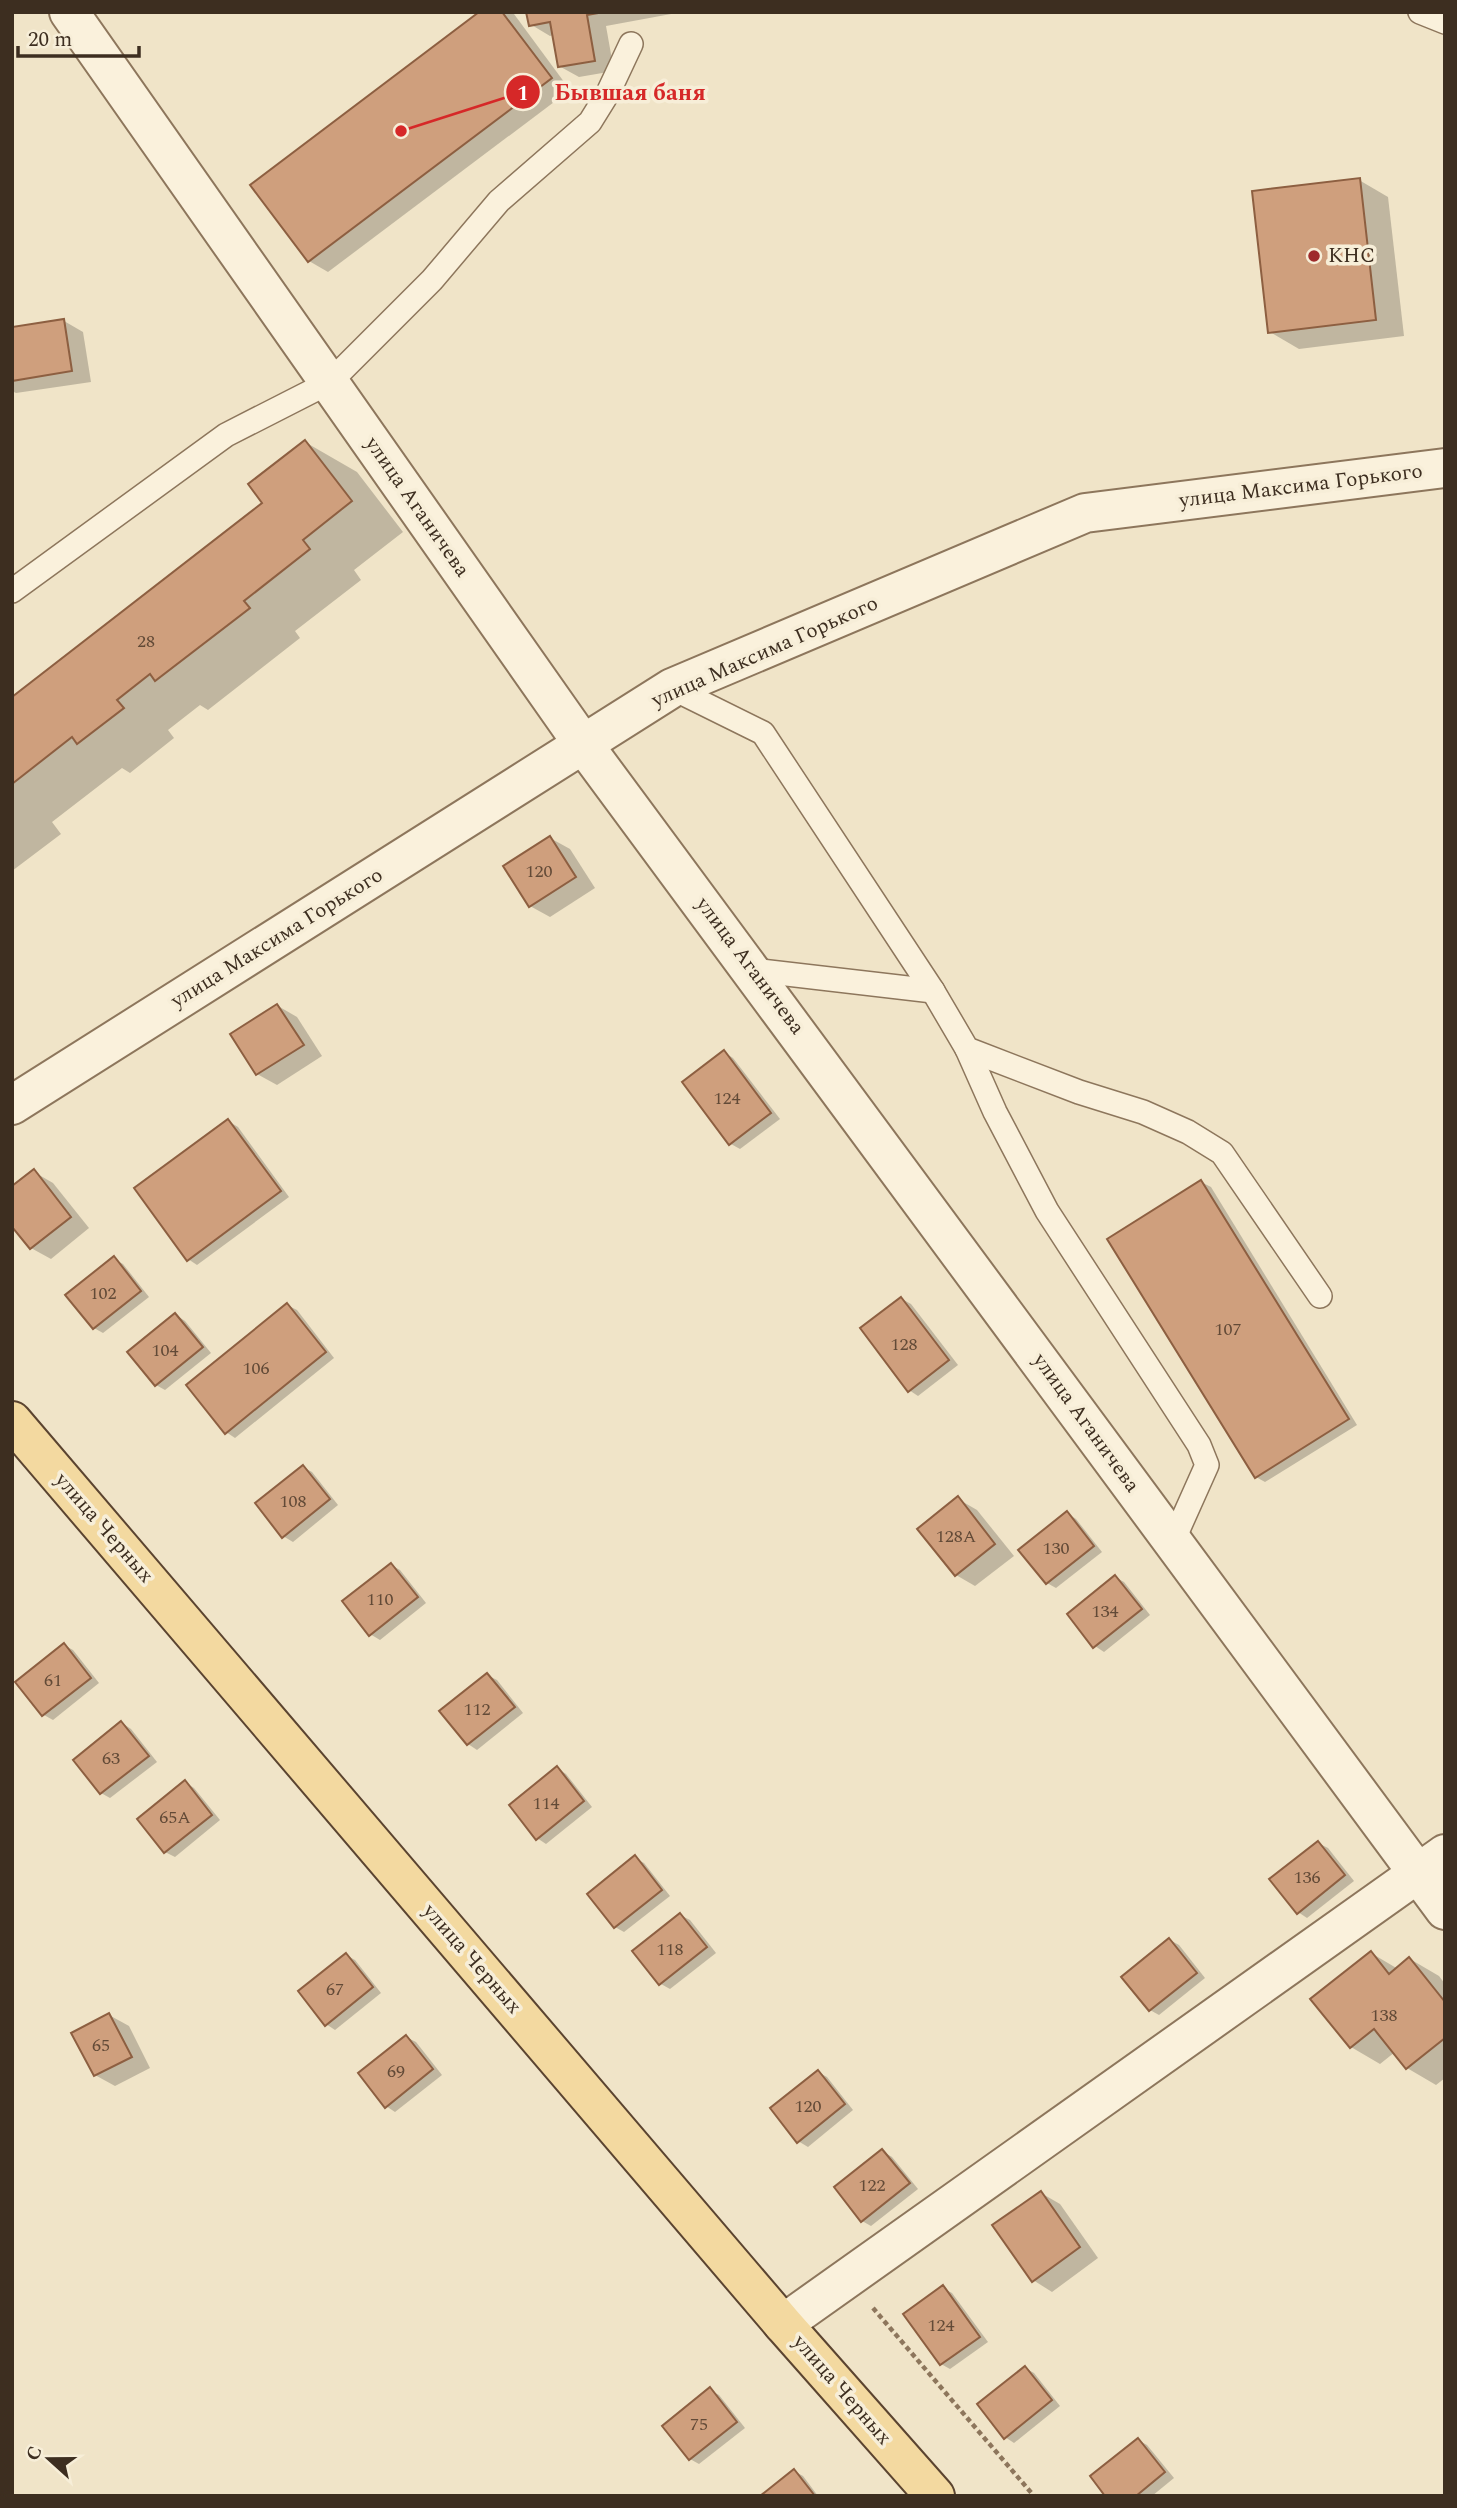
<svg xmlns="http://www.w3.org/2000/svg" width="1457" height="2508" viewBox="0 0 1457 2508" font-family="Spectral,serif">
<rect width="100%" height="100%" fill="#f0e4c8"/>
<g fill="#0003">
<polygon points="482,12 510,12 514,14 570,90 328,272 309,261"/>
<polygon points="528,12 682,12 606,26 614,71 579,77 559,66 554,35 550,36 530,24"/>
<polygon points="1359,180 1388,197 1404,336 1299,349 1270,332"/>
<polygon points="64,321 83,332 91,382 16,393 12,391 12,328"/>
<polygon points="305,442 357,472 403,532 354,570 361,580 295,631 300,638 208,710 200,705 168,730 174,738 130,773 122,768 52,822 61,834 12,871 12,700 265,503"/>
<polygon points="550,838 570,849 595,888 550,917 530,906"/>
<polygon points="278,1006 297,1017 322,1056 277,1085 257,1074"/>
<polygon points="724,1052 733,1058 780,1119 740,1149 731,1144 685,1083"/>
<polygon points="228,1121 238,1127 289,1197 197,1265 188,1259"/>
<polygon points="34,1172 53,1183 89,1228 51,1259 31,1248"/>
<polygon points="1201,1182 1211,1187 1357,1425 1265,1482 1256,1477"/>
<polygon points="114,1259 123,1264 149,1297 103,1333 94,1328"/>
<polygon points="902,1299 911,1304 958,1365 918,1396 909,1390"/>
<polygon points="287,1305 297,1310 334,1358 235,1438 226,1432"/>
<polygon points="176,1315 185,1321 211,1353 165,1390 156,1385"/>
<polygon points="303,1467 312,1472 338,1505 293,1542 283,1536"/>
<polygon points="958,1499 977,1510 1014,1556 975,1586 956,1575"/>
<polygon points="1067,1513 1076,1519 1102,1552 1056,1588 1047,1583"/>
<polygon points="391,1565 400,1570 426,1603 380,1640 370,1634"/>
<polygon points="1115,1577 1124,1582 1150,1615 1104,1652 1095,1646"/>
<polygon points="64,1645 73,1650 99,1683 53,1720 44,1715"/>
<polygon points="487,1675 497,1680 523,1713 477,1750 468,1744"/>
<polygon points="122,1723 131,1729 157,1762 110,1798 101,1793"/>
<polygon points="557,1768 566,1774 592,1807 546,1844 537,1838"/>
<polygon points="185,1782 194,1788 220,1820 175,1857 165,1852"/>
<polygon points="1318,1843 1328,1848 1354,1881 1307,1918 1298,1912"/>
<polygon points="635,1858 644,1863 670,1896 624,1932 615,1927"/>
<polygon points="680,1915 690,1920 716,1953 670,1989 661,1984 635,1951"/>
<polygon points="1170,1940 1179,1945 1205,1978 1159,2015 1150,2010"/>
<polygon points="1371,1953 1398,1969 1410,1959 1439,1976 1445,1984 1445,2078 1436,2085 1407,2068 1395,2052 1380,2064 1351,2047"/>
<polygon points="346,1955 355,1960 381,1993 335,2030 326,2024"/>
<polygon points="109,2015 129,2026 150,2068 115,2086 95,2075"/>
<polygon points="406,2037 416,2042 442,2075 395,2112 386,2106"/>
<polygon points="818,2072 827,2077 853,2110 808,2147 798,2141"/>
<polygon points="882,2151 892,2157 918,2189 871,2226 862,2221"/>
<polygon points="1041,2193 1060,2204 1098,2258 1052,2292 1033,2280"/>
<polygon points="943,2288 952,2293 988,2342 950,2369 941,2364"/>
<polygon points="1025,2368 1034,2373 1060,2406 1014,2443 1005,2437"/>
<polygon points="710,2390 719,2395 745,2428 699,2464 690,2459"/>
<polygon points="1138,2440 1147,2445 1174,2478 1152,2496 1107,2496"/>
<polygon points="794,2471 803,2476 818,2496 763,2496"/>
</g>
<g fill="#cf9f7d" stroke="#8d5f41" stroke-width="2">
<polygon points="479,12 502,12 552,78 308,262 250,185"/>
<polygon points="526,12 604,12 587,15 595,61 558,67 550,22 529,26"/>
<polygon points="1360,178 1376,320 1268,333 1252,191"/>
<polygon points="64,319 72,371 12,381 12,327"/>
<polygon points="305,440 352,501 303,540 310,549 244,601 250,608 155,681 150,674 117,700 124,708 77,744 72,737 12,784 12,697 262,503 248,484"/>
<polygon points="550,836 576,877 529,907 503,866"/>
<polygon points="277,1004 304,1045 256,1075 230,1034"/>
<polygon points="724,1050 771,1113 729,1145 682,1082"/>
<polygon points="228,1119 281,1191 187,1261 134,1188"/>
<polygon points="34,1169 71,1217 30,1249 12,1227 12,1186"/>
<polygon points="1201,1180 1349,1419 1255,1478 1107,1239"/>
<polygon points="114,1256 141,1291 93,1329 65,1295"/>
<polygon points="901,1297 949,1360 908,1392 860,1328"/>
<polygon points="287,1303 326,1352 225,1434 186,1385"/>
<polygon points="175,1313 203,1347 155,1386 127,1352"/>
<polygon points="303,1465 330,1499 282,1538 255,1503"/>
<polygon points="958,1496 995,1544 955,1576 917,1529"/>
<polygon points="1067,1511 1094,1546 1046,1584 1018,1550"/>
<polygon points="391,1563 418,1597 369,1636 342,1601"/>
<polygon points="1115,1575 1142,1609 1093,1648 1067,1614"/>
<polygon points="64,1643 91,1678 42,1716 15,1682"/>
<polygon points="487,1673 515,1707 467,1745 439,1711"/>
<polygon points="121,1721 149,1756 100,1794 73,1760"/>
<polygon points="557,1766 584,1801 536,1840 509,1805"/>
<polygon points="185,1780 212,1815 164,1853 137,1819"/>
<polygon points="1318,1841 1345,1875 1297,1914 1269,1879"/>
<polygon points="635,1855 662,1890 614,1928 587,1894"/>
<polygon points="680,1913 707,1947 659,1985 632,1951"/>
<polygon points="1169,1938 1197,1973 1149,2011 1121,1977"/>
<polygon points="1371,1951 1389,1974 1409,1957 1445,2002 1445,2038 1406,2069 1374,2029 1350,2048 1310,1999"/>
<polygon points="346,1953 373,1987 325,2026 298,1991"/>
<polygon points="109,2013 132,2057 94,2076 71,2033"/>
<polygon points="406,2035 433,2069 385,2108 358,2073"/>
<polygon points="818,2070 845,2104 797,2143 770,2108"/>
<polygon points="882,2149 910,2183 861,2222 834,2187"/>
<polygon points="1041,2191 1080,2247 1032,2282 992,2225"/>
<polygon points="943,2285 980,2337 940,2365 903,2314"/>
<polygon points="1025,2366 1052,2400 1004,2439 977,2404"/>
<polygon points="710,2387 737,2422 689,2460 662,2426"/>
<polygon points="1138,2438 1165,2472 1136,2496 1105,2496 1090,2476"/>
<polygon points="794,2469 815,2496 760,2496"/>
</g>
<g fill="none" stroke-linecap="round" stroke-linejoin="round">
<g stroke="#8d765c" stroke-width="26">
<g id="service">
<polyline points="1420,12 1445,22"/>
<polyline points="12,591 226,435 330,382 432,280 499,201 590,122 608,93 631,44"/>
<polyline points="672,688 763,733 933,991 967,1049 1079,1092 1143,1112 1188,1132 1222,1153 1320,1296"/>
<polyline points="753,970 933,991"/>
<polyline points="967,1049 995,1112 1047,1211 1199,1445 1207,1465 1173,1541"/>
</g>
</g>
<g stroke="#8d765c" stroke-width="42">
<g id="minor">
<polyline points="69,12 583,744 1445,1910"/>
<polyline points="12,1105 672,688 1085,513 1445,468"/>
<polyline points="783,2324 1445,1854"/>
</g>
</g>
<g stroke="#5b4430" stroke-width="42">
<polyline id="primary" points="12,1421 783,2324 935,2496"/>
</g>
<polyline stroke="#8d765c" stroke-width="4.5" stroke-dasharray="5 3.5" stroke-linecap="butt" points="873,2308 1034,2496"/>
<use href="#service" stroke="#faf1dc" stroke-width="23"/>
<use href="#minor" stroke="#faf1dc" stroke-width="38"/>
<use href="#primary" stroke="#f3d9a0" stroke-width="38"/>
</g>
<circle fill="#9e2a2b" stroke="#f7eed8" stroke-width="2.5" cx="1314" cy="256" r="7"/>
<g text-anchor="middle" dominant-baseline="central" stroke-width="7" stroke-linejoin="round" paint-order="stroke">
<g font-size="18" fill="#624a37">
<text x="146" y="641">28</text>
<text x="539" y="871">120</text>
<text x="727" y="1098">124</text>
<text x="103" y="1293">102</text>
<text x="1228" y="1329">107</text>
<text x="904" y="1344">128</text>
<text x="165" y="1350">104</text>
<text x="256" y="1368">106</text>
<text x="293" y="1501">108</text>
<text x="956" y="1536">128А</text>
<text x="1056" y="1548">130</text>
<text x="380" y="1599">110</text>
<text x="1105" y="1611">134</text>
<text x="53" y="1680">61</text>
<text x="477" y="1709">112</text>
<text x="111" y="1758">63</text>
<text x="546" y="1803">114</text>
<text x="175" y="1817">65А</text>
<text x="1307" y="1877">136</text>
<text x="670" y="1949">118</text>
<text x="335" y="1989">67</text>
<text x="1384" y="2015">138</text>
<text x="101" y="2045">65</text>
<text x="396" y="2071">69</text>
<text x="808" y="2106">120</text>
<text x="872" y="2185">122</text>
<text x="941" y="2325">124</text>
<text x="699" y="2424">75</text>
</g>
<g font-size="21" fill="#3d2e20" stroke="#f7eed8" text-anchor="start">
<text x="1328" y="256">КНС</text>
</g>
<g font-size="21" fill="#3d2e20" stroke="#f7eed8">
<text transform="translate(1301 486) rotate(-7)">улица Максима Горького</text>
<text transform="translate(417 507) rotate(55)">улица Аганичева</text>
<text transform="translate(765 652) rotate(-24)">улица Максима Горького</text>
<text transform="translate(277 938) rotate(-32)">улица Максима Горького</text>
<text transform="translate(750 966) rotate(53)">улица Аганичева</text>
<text transform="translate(1086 1423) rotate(54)">улица Аганичева</text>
<text transform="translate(104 1528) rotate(49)">улица Черных</text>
<text transform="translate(472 1959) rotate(49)">улица Черных</text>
<text transform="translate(842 2390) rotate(49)">улица Черных</text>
</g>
</g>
<path fill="none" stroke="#d62828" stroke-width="2.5" d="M401 131L523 92"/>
<g fill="#d62828" stroke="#f7eed8" stroke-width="2.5">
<circle cx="401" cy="131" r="7"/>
<circle cx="523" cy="92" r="18"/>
</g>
<g font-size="21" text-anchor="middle" font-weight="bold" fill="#fff">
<text x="523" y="100">1</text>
</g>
<g font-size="23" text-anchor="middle" font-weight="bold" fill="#d62828" stroke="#f7eed8" stroke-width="7" stroke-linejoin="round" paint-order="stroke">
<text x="630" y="100">Бывшая баня</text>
</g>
<rect width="1457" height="2508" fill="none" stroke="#3d2e20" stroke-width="28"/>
<g transform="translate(49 2459) rotate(291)" stroke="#f7eed8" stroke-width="5" paint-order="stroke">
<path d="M0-5L12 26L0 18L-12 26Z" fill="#3d2e20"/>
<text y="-10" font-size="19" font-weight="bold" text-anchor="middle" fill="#3d2e20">С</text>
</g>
<path d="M18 46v10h121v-10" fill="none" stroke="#3d2e20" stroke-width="3.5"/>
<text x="28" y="46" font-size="21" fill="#3d2e20" stroke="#f7eed8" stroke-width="5" paint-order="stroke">20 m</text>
</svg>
